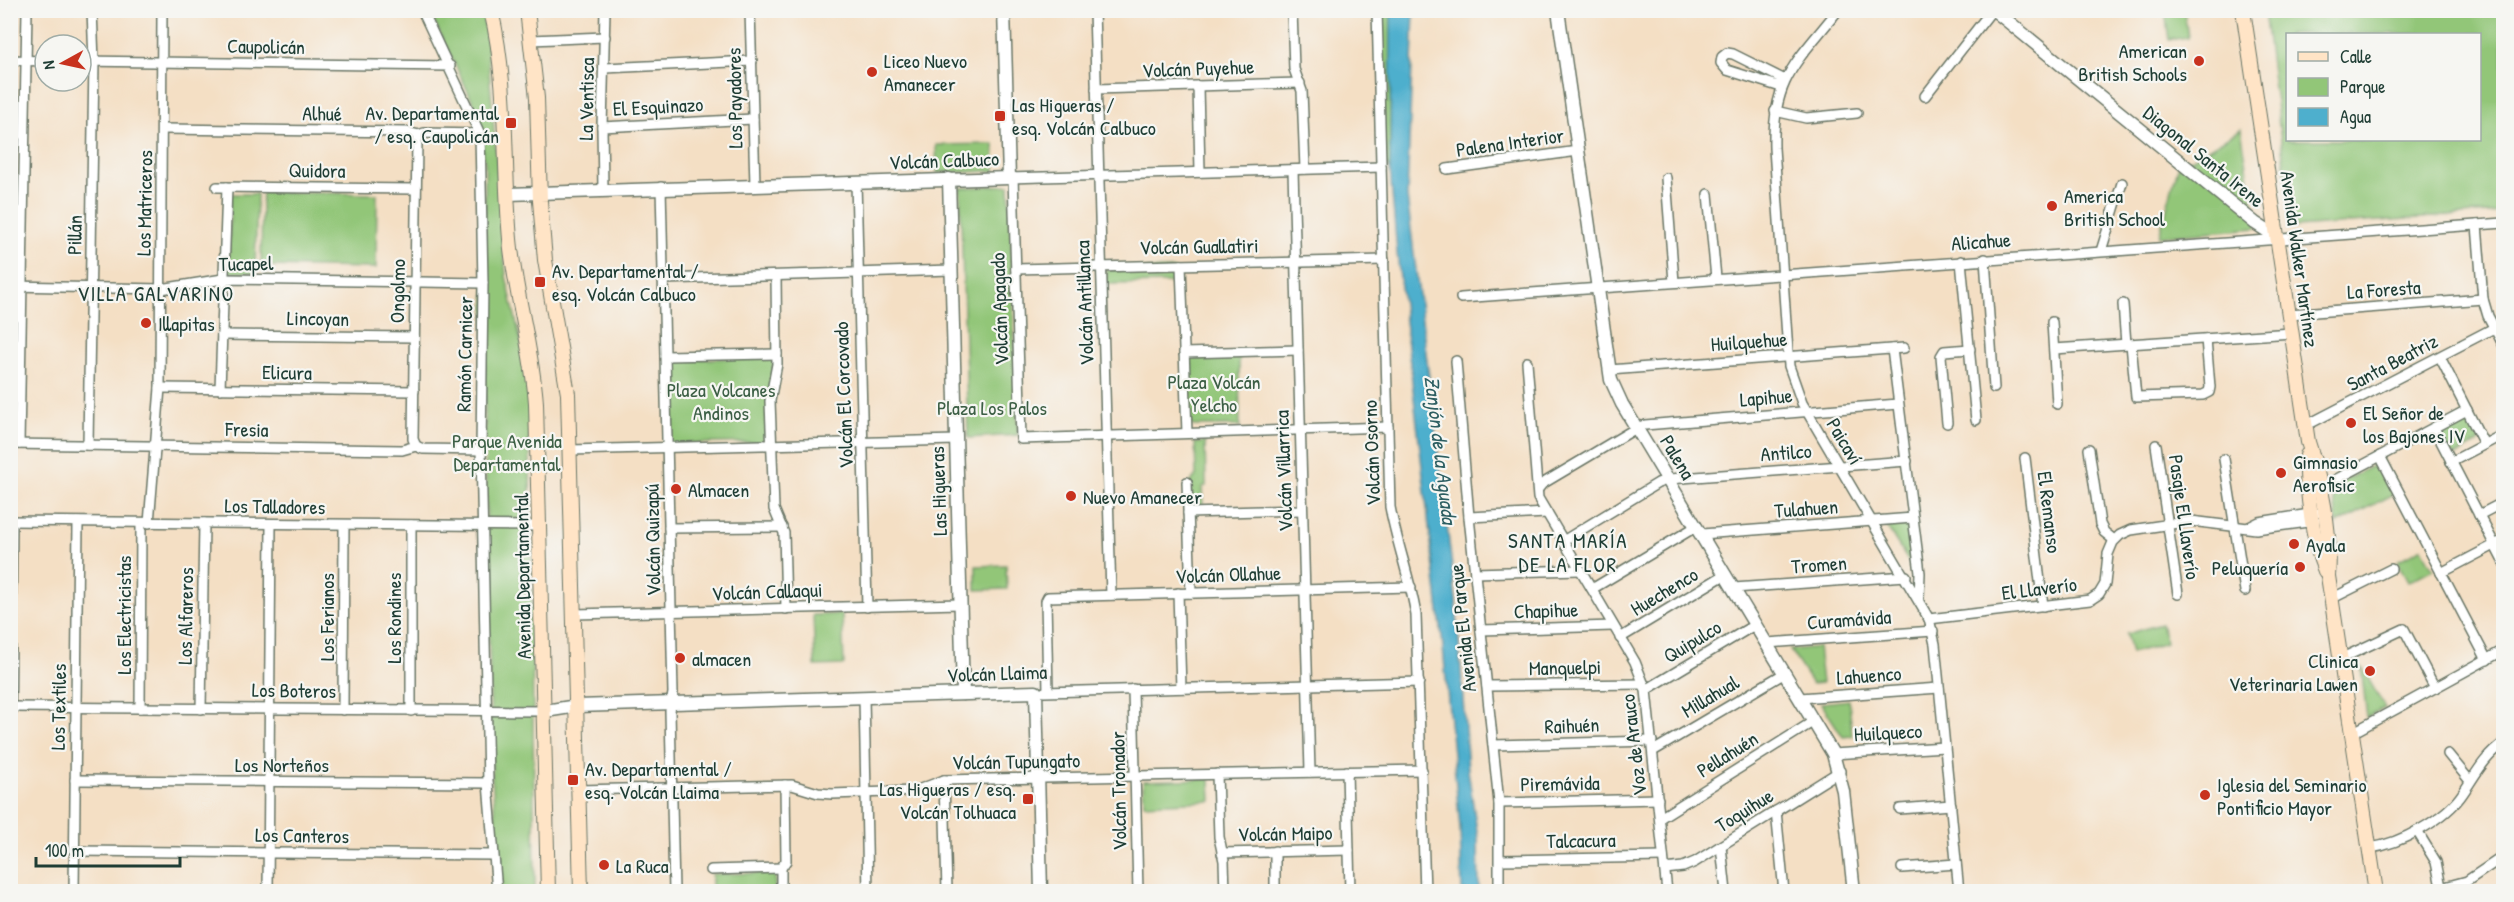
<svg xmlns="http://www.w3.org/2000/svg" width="2514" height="902" viewBox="0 0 2514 902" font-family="'Patrick Hand',sans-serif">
<rect width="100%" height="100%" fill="#f6f6f2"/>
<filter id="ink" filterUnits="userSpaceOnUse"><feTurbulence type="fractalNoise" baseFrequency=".0167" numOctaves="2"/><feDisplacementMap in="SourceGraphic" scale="12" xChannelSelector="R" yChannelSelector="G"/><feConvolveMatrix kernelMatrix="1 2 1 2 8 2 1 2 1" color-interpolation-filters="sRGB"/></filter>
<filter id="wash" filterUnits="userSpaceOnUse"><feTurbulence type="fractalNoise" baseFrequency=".008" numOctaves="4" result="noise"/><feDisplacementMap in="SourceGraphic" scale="24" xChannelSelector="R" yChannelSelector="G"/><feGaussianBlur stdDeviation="1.35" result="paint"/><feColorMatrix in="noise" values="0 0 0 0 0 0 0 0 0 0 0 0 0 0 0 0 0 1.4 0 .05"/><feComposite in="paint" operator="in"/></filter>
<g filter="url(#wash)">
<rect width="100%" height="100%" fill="#f4dfc4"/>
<g fill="#92c678" stroke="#588256" stroke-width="1.5" fill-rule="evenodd">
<path d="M2266,10L2503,11V212L2296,227L2292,224L2264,12ZM2288,34H2480V140H2288Z"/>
<polygon points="429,11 481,11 486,32 506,276 529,378 535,891 501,891 492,778 485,444 485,164 475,106"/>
<polygon points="1381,11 1391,11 1390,169 1387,165 1383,164"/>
<polygon points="2165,11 2184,11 2188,37 2169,40"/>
<polygon points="2241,129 2257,228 2159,236 2178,167"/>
<polygon points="994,144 995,171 937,173 936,145"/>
<polygon points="1009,185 1018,435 968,438 960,188"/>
<polygon points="262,192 377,194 376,268 261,266"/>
<polygon points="230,194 257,194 255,273 229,273"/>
<polygon points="1175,269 1178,273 1179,283 1105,284 1107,270"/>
<polygon points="774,357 768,442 669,444 668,360"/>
<polygon points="1239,357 1240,426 1193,426 1188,421 1187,363 1191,358"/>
<polygon points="2463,416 2467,418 2479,440 2478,443 2455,456 2451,454 2439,431 2440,428"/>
<polygon points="1205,442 1206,486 1202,487 1203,507 1191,508 1190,483 1196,475 1195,443"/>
<polygon points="2378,463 2394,494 2337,524 2333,486"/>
<polygon points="1911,522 1915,572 1886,525"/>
<polygon points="2422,548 2433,569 2408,582 2397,561"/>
<polygon points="1006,565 1007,589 976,590 976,566"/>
<polygon points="842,614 844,665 815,666 813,615"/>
<polygon points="2161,624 2166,643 2131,653 2126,634"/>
<polygon points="1818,647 1822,683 1812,684 1790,650"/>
<polygon points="2361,666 2385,708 2367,718"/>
<polygon points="1849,700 1852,736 1843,737 1821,703"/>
<polygon points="1210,779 1211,801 1144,804 1143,781"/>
<polygon points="775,873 775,891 712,891 712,874"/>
</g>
<polygon fill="#4eafcd" stroke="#367680" stroke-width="1.5" points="1391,11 1414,11 1407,196 1456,600 1468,770 1478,838 1479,891 1462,891 1460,828 1442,637 1397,253 1390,169"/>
</g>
<g filter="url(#ink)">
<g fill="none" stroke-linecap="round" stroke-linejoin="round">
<g stroke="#6a7666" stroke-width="12">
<g id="minor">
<polyline points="422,10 480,134 483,283 481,450 488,783 497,892"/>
<polyline points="750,10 755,185"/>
<polyline points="1094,10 1111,595"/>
<polyline points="1292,10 1294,69 1302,91 1305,169"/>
<path d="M1377,10L1390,507C1397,544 1410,578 1416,615L1425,892"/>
<path d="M1838,10C1798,61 1772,78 1774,148L1789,366L1802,403L1929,619L1935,644L1959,892"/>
<polyline points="531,40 605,37"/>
<polyline points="10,60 45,61"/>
<polyline points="81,61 450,66"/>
<polyline points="605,68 752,61"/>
<polyline points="1198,86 1200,172"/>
<polyline points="1781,87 1727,70 1721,63 1722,57 1727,53 1733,54 1785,80"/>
<polyline points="1096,89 1300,83"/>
<polyline points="1925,96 1992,10"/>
<polyline points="1775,111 1806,118 1857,113"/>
<polyline points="602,127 753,119"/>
<polyline points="163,129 407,132 419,135 424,133 480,134"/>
<polyline points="1447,169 1578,151"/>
<polyline points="1293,170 1310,772"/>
<polyline points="1013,177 1021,439 1388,427"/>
<polyline points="1009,178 1381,167"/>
<polyline points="1666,178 1674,282"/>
<polyline points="856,182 867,607"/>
<polyline points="217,187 416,189"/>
<polyline points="661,187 673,693 670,711 674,892"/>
<polyline points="603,189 602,127 605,10"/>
<polyline points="1708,194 1716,278"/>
<polyline points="2477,225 2483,299 2488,316 2504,346"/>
<polyline points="2101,251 2122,183"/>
<polyline points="1985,259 1994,388"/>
<polyline points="1961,261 1976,420"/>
<polyline points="1181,265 1187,433"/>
<polyline points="1016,269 1384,260"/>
<polyline points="776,276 777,364 770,401 774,509 784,533 786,609"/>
<polyline points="663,279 951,270"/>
<polyline points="10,286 161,289 223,279 483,283"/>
<polyline points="1461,298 2504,223"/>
<polyline points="2123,304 2126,344"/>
<polyline points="2289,314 2483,299"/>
<polyline points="2052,322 2057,404"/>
<polyline points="222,335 414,337"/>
<polyline points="2131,344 2136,397 2203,395 2209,392 2210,387 2206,339"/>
<polyline points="1892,349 1920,573 1919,598"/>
<polyline points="2054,349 2292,333"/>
<polyline points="1184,353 1298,350"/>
<polyline points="665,356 777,354"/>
<polyline points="2440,357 2484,444"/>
<polyline points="1456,361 1469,517 1499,803 1499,892"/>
<polyline points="1527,362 1538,498 1635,662 1646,690 1667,892"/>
<polyline points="1609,370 1904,348"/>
<polyline points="160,388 414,391"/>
<polyline points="220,389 227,187"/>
<polyline points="1947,423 1941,356 1944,351 1970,349"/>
<polyline points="2305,426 2494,328"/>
<polyline points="2434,428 2504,563"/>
<polyline points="10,444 402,450 416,446 423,449 481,450"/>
<polyline points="19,444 27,10"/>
<polyline points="88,445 94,61 92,10"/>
<polyline points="2156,445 2178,594"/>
<polyline points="416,446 413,439 417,141 419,135"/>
<polyline points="2089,449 2100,524 2104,532 2114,540"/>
<polyline points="570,450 956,440"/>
<polyline points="2380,456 2487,660"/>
<polyline points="2025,458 2043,606"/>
<polyline points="2224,459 2245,591"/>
<polyline points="2451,462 2504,434"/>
<polyline points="1187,482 1191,593"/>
<polyline points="2320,488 2467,410"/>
<polyline points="1538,489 1542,484 1638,427 1645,425 1898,404"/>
<polyline points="1188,513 1302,510"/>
<polyline points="2479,515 2504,502"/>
<polyline points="1469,517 1547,513"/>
<polyline points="10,521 540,526"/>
<polyline points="149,523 160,388 162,10"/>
<polyline points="411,525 411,711"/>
<polyline points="2249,527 2259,522 2316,513"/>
<polyline points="669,528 782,527"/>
<polyline points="1702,534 1913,518"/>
<polyline points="1563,541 1658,483 1669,479 1907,461"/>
<polyline points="1475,573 1580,570"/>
<polyline points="2441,573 2504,540"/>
<polyline points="1734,588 1906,576"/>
<polyline points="1592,589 1697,526"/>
<polyline points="1178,593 1181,688"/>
<polyline points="2331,599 2391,569"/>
<polyline points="575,614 960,604"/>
<polyline points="1929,619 2090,600 2099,594 2105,584 2108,554 2113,542 2120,535 2131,530 2191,521 2256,529 2315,521"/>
<polyline points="1481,630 1613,626"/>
<polyline points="1620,638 1726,574"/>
<polyline points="1767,643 1933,631"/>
<polyline points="2340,659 2404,629 2435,688"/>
<polyline points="1487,686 1644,684"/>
<polyline points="1133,689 1138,892"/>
<polyline points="1646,690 1756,624"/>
<polyline points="1048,691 1046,601 1048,597 1411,587"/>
<polyline points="1044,692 1419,682"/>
<polyline points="864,697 868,892"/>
<polyline points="1800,698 1939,688"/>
<polyline points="10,707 545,711"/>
<polyline points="140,708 141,523"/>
<polyline points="201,709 204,523"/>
<polyline points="343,710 344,525"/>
<polyline points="2352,733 2504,650"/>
<polyline points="10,744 12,521"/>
<polyline points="1493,745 1652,741"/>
<polyline points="1653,751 1785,673"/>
<polyline points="1833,754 1945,747"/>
<polyline points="2448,754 2470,781"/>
<polyline points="1347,771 1350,892"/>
<polyline points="1217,774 1219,837 1224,861 1225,892"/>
<polyline points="75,780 488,783"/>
<polyline points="944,780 947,892"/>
<polyline points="579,790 792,785 818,793 832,794 915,791 944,780 1422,770"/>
<polyline points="1499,803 1658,799"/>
<polyline points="1900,809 1951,805"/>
<polyline points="1776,811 1784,892"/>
<polyline points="1660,818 1814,721"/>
<polyline points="2417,831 2436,862 2442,892"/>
<polyline points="1721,846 1726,892"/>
<path d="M2370,848C2400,844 2446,819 2463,793C2476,774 2484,757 2504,743"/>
<polyline points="74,851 493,855"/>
<polyline points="1275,851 1275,892"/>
<polyline points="1222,853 1349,850"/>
<polyline points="1500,860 1663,857"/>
<polyline points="1902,868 1956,864"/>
<polyline points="1665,869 1683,867 1695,862 1840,771"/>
<polyline points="711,870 781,868"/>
<polyline points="2441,888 2467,881 2504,856"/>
<polyline points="74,892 78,522"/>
<polyline points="268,892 271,524"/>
<polyline points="781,892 781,868 786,861 785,785"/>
</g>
</g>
<g stroke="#6a7666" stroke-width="15">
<g id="tertiary">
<polyline points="1558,10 1611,380 1622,404 1833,754 1843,791 1854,892"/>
<polyline points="1994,10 2255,223 2278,238"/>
<polyline points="949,179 963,694"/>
<polyline points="508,194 1009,178 1004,10"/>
<polyline points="545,711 577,706 1036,692 1041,892"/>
</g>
</g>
<g stroke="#6a7666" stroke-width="16">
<g id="secondary">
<path d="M491,10C509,86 503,163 510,239C515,294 532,347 536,403L548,892"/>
<polyline points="527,10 537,98 540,201 545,260 568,394 581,892"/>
<path d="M2243,10L2308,442C2321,480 2332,535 2328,576L2376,892"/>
<path d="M2307,455C2306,489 2312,540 2325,571"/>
</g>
</g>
<use href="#minor" stroke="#fff" stroke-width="9"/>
<use href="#tertiary" stroke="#fff" stroke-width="12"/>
<use href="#secondary" stroke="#ffe4c6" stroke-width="14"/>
</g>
</g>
<g fill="#c8321e" stroke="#f6f6f2" stroke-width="2">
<circle cx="2199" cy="61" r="6"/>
<circle cx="872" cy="72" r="6"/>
<rect x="994" y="110" width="12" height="12" rx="3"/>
<rect x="505" y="117" width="12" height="12" rx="3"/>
<circle cx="2052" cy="206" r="6"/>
<rect x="534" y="276" width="12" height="12" rx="3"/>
<circle cx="146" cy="323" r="6"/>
<circle cx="2351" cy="423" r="6"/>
<circle cx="2281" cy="473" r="6"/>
<circle cx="676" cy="489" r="6"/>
<circle cx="1071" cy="496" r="6"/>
<circle cx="2294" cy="544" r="6"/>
<circle cx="2300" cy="567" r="6"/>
<circle cx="680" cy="658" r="6"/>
<circle cx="2370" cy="671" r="6"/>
<rect x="567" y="774" width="12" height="12" rx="3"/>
<circle cx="2205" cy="795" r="6"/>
<rect x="1022" y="793" width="12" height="12" rx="3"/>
<circle cx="604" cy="865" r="6"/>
</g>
<g text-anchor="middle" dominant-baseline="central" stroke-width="4.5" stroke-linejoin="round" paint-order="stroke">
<g font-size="20" fill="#1f3d34" stroke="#f6f6f2">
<text transform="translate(266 46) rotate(1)">Caupolicán</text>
<text transform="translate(1198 68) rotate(-2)">Volcán Puyehue</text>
<text transform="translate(734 98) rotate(-91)">Los Payadores</text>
<text transform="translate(586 99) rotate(-89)">La Ventisca</text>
<text transform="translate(658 106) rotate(-3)">El Esquinazo</text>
<text transform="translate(322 113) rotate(1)">Alhué</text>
<text transform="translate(1510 142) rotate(-8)">Palena Interior</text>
<text transform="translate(2204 156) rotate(39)">Diagonal Santa Irene</text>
<text transform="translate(944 160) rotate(-2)">Volcán Calbuco</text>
<text transform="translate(317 170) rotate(1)">Quidora</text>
<text transform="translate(144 203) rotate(-89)">Los Matriceros</text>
<text transform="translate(74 235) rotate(-89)">Pillán</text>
<text transform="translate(1981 241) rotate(-4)">Alicahue</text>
<text transform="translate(1199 246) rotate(-1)">Volcán Guallatiri</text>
<text transform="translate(2300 259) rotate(82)">Avenida Walker Martínez</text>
<text transform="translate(246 263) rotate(-1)">Tucapel</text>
<text transform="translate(2384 289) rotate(-4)">La Foresta</text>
<text transform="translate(397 291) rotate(-89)">Ongolmo</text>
<text transform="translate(1084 303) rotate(-92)">Volcán Antillanca</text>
<text transform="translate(999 309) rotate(-92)">Volcán Apagado</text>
<text transform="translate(318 318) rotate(1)">Lincoyan</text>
<text transform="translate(1749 341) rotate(-4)">Huilquehue</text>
<text transform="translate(464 354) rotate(-89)">Ramón Carnicer</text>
<text transform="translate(2392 362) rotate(-28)">Santa Beatriz</text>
<text transform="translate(287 372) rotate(1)">Elicura</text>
<text transform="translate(843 395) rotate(-92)">Volcán El Corcovado</text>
<text transform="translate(1766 397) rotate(-5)">Lapihue</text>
<text transform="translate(247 429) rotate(1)">Fresia</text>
<text transform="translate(1845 441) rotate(59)">Paicaví</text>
<text transform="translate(1786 452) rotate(-4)">Antilco</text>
<text transform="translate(1371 453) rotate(-92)">Volcán Osorno</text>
<text transform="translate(1678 457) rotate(59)">Palena</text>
<text transform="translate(1283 471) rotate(-92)">Volcán Villarrica</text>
<text transform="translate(938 491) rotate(-92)">Las Higueras</text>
<text transform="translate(275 506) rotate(1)">Los Talladores</text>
<text transform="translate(1806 508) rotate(-4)">Tulahuen</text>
<text transform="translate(2050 512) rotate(83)">El Remanso</text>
<text transform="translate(2185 517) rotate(82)">Pasaje El Llaverío</text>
<text transform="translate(652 540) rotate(-91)">Volcán Quizapú</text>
<text transform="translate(1819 564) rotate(-4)">Tromen</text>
<text transform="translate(1228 574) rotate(-2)">Volcán Ollahue</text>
<text transform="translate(522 576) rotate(-91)">Avenida Departamental</text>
<text transform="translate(2039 588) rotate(-7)">El Llaverío</text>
<text transform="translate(767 591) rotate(-2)">Volcán Callaqui</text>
<text transform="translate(1664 591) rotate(-31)">Huechenco</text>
<text transform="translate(1546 610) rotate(-2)">Chapihue</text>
<text transform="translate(123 615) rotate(-90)">Los Electricistas</text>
<text transform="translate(185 616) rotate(-89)">Los Alfareros</text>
<text transform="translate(326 617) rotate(-90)">Los Ferianos</text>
<text transform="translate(393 618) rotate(-90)">Los Rondines</text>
<text transform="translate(1849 619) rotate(-4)">Curamávida</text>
<text transform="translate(1462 628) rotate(-96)">Avenida El Parque</text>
<text transform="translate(1692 641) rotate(-31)">Quipulco</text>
<text transform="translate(1565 667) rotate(-1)">Manquelpi</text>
<text transform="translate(997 673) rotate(-2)">Volcán Llaima</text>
<text transform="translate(1869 675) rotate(-4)">Lahuenco</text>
<text transform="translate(294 690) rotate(1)">Los Boteros</text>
<text transform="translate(1710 696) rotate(-31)">Millahual</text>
<text transform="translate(58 707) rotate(-89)">Los Textiles</text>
<text transform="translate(1572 725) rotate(-2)">Raihuén</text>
<text transform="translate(1888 732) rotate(-3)">Huilqueco</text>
<text transform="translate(1633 745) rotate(-97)">Voz de Arauco</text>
<text transform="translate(1727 754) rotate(-32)">Pellahuén</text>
<text transform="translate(1016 761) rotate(-1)">Volcán Tupungato</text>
<text x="282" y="764">Los Norteños</text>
<text transform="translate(1560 783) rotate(-1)">Piremávida</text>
<text transform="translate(1118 791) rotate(-91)">Volcán Tronador</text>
<text transform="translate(1744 810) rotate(-32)">Toquihue</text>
<text transform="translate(1285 833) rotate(-1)">Volcán Maipo</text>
<text transform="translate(302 835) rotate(1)">Los Canteros</text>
<text transform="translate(1581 840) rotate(-1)">Talcacura</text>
</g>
<g font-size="20" fill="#1f3d34" stroke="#f6f6f2" text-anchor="start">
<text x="2187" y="50" text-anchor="end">American<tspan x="2187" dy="23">British Schools</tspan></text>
<text x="884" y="60">Liceo Nuevo<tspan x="884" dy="23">Amanecer</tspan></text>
<text x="1012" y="104">Las Higueras /<tspan x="1012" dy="23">esq. Volcán Calbuco</tspan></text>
<text x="499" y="112" text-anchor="end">Av. Departamental<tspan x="499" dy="23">/ esq. Caupolicán</tspan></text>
<text x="2064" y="195">America<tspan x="2064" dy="23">British School</tspan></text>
<text x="552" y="270">Av. Departamental /<tspan x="552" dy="23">esq. Volcán Calbuco</tspan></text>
<text x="158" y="323">Illapitas</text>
<text x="2363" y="412">El Señor de<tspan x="2363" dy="23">los Bajones IV</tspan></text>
<text x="2293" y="461">Gimnasio<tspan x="2293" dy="23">Aerofisic</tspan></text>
<text x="688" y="489">Almacen</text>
<text x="1083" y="496">Nuevo Amanecer</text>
<text x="2306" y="544">Ayala</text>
<text x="2288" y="567" text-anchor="end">Peluquería</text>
<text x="692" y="658">almacen</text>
<text x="2358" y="660" text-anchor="end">Clinica<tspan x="2358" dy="23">Veterinaria Lawen</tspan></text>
<text x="585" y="768">Av. Departamental /<tspan x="585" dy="23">esq. Volcán Llaima</tspan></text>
<text x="2217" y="784">Iglesia del Seminario<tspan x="2217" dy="23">Pontificio Mayor</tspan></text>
<text x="1016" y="788" text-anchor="end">Las Higueras / esq.<tspan x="1016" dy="23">Volcán Tolhuaca</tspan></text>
<text x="616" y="865">La Ruca</text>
</g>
<g font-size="20" fill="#3c5f45" stroke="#f6f6f2">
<text x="1214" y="381">Plaza Volcán<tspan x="1214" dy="23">Yelcho</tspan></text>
<text x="721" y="389">Plaza Volcanes<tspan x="721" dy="23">Andinos</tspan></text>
<text x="992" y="407">Plaza Los Palos</text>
<text x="507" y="440">Parque Avenida<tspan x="507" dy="23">Departamental</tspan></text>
</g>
<g font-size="21" letter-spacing="1.5" fill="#1f3d34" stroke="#f6f6f2">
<text x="156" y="293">VILLA GALVARINO</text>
<text x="1568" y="540">SANTA MARÍA<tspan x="1568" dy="24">DE LA FLOR</tspan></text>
</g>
<g font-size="21" font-style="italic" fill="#2d5f62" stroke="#f6f6f2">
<text transform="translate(1441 450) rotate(83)">Zanjón de la Aguada</text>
</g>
</g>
<rect width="2514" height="902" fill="none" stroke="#f6f6f2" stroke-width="36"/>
<rect x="2286" y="33" width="195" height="108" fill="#f6f6f2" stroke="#a0aca6" stroke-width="1.5"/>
<rect x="2298" y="52" width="30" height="9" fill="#ffe4c6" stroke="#a0aca6" stroke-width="1.5"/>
<text x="2340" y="63" font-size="18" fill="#1f3d34">Calle</text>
<rect x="2298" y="78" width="30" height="18" fill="#92c678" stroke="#a0aca6" stroke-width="1.5"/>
<text x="2340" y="93" font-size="18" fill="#1f3d34">Parque</text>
<rect x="2298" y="108" width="30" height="18" fill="#4eafcd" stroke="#a0aca6" stroke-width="1.5"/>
<text x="2340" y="123" font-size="18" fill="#1f3d34">Agua</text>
<g transform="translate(63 63) rotate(262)"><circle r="28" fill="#f6f6f2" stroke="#a0aca6" stroke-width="1.5"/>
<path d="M0-4.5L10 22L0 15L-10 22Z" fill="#c8321e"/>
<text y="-9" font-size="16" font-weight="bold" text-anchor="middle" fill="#1f3d34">N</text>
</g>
<path d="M36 857v9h144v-9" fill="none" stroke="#1f3d34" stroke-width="3"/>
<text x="45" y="857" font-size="18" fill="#1f3d34" stroke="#f6f6f2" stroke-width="4.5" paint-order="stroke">100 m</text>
</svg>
